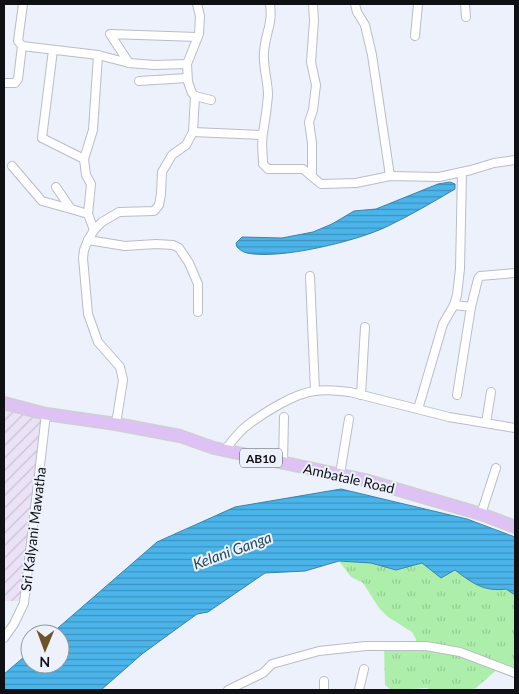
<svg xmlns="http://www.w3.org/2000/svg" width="519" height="694" viewBox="0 0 519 694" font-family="Lato,sans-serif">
<defs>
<pattern id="industrial-furrows" width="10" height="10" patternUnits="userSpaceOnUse" patternTransform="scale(1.25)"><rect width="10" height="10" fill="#ebe2f7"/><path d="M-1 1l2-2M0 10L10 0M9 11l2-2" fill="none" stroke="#c8c1d3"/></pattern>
<pattern id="grass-tufts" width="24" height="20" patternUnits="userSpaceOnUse" patternTransform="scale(1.25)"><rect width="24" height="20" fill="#adefaa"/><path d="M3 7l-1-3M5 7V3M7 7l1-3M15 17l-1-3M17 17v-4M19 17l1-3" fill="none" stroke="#94cc91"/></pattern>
<pattern id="water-rules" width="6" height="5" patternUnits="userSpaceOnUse" patternTransform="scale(1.25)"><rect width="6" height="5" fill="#4bb5eb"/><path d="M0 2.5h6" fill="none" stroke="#3d92bd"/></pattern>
</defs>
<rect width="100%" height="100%" fill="#ecf1fb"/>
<polygon fill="url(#industrial-furrows)" points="4,407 45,418 24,601 4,601"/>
<path fill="url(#grass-tufts)" d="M339,561L371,563L396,570L422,563L441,578L455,570C472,583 484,592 506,588L515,595V673L500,667L476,688L469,690H433L426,688L396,690L390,689L385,685L384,645L415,646L416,639L412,632L388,617L379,608L363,583L351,577Z"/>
<g fill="url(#water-rules)" stroke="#3984aa">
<path d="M450,182L455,184V189C433,202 411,215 388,226C358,241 279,260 247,253C243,252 240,250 237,247L236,243L242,237L282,238L313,232L332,224L354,211L376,209L438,184Z"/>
<path d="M341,489L467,519L515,537V595L506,589C484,592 472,583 455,570L441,578L422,563L396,570L371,563L339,561L305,571L265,573L208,612L197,614L142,654L101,690H4V674L30,652V664H60V634H51L157,542L235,507Z"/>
</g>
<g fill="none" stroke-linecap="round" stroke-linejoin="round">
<g stroke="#b9bdc7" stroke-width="10">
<g id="street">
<polyline points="23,4 18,41 22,46 98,55 129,63 154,65 187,64"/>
<polyline points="197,4 200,16 199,34 187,64 188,82 192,93 195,96 211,100"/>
<path d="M270,4C273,25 265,33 264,53C263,68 268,81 268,95C267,109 265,120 263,133C261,143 263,154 263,164L268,169H303L321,184L356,183L390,176L439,177L471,170L494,163L515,160"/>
<polyline points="355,4 357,12 365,25 372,55 390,176"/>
<polyline points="465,4 466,17"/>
<polyline points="415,36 418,4"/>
<polyline points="53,50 42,138 84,159 93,130 98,55"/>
<polyline points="129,63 110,34 197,37"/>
<polyline points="139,81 187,78"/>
<polyline points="4,83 15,83 18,79 22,46"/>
<polyline points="193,132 262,135"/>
<polyline points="84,159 86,175 91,184 88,214"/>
<polyline points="12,166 42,201 71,209"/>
<polyline points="312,175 312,143 309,122 313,110 316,85 311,62 314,21 313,4"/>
<polyline points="56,187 71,209 88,214 94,230"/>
<polyline points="88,240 125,246 156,244 173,245 179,248 189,263 198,284 198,312"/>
<polyline points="310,276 315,391"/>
<polyline points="454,305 471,307 478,279 480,276 515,273"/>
<polyline points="361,395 365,327"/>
<polyline points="457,395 471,307"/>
<polyline points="418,409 443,324 454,305 457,295 460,269 462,172"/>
<polyline points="486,423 491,392"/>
<polyline points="116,424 123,380 120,367 98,342 88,314 83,258 84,250 88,240 94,230 102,222 119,212 154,211 159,205 161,194 162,172 172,155 186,145 193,132 195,96"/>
<path d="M225,450C232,441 239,431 249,424C265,412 295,393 315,391C327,389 338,391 350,392L449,417L515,428"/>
<polyline points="283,463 284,417"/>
<polyline points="340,474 349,419"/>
<polyline points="481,514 496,468"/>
<polyline points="4,638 14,624 24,603 46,414"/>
<polyline points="228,690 263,673 272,664 319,651 366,646 426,646 460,652 515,673"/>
<polyline points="324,690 324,681"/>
<polyline points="359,690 364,669"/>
</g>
</g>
<g stroke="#cfcfd0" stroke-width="14">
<polyline id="primary" points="4,403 46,414 116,424 180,436 214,448 365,480 481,514 515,527"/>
</g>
<use href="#street" stroke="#fff" stroke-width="8"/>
<use href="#primary" stroke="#dec2f5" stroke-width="11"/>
</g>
<g text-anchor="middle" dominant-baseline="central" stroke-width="4" stroke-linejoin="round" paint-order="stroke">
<rect fill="#ecf1fb" stroke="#515459" stroke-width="1" x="240" y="448.5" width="42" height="19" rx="4"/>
<g font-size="12" font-weight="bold" fill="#0e1013">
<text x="261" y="458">AB10</text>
</g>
<g font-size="14" fill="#0e1013" stroke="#ecf1fb">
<text transform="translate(349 478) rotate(13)">Ambatale Road</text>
<text transform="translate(33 529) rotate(-83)">Sri Kalyani Mawatha</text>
</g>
<g font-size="15" font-style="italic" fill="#214c63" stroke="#ecf1fb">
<text transform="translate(232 550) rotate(-20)">Kelani Ganga</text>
</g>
</g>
<rect width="519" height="694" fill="none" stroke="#0e1013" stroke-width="10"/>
<g transform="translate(45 649) rotate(181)"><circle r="24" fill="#ecf1fb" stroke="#93979e"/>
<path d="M0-4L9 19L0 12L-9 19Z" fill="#6d5525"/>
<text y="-8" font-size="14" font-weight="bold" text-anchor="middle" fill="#0e1013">N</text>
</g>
</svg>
